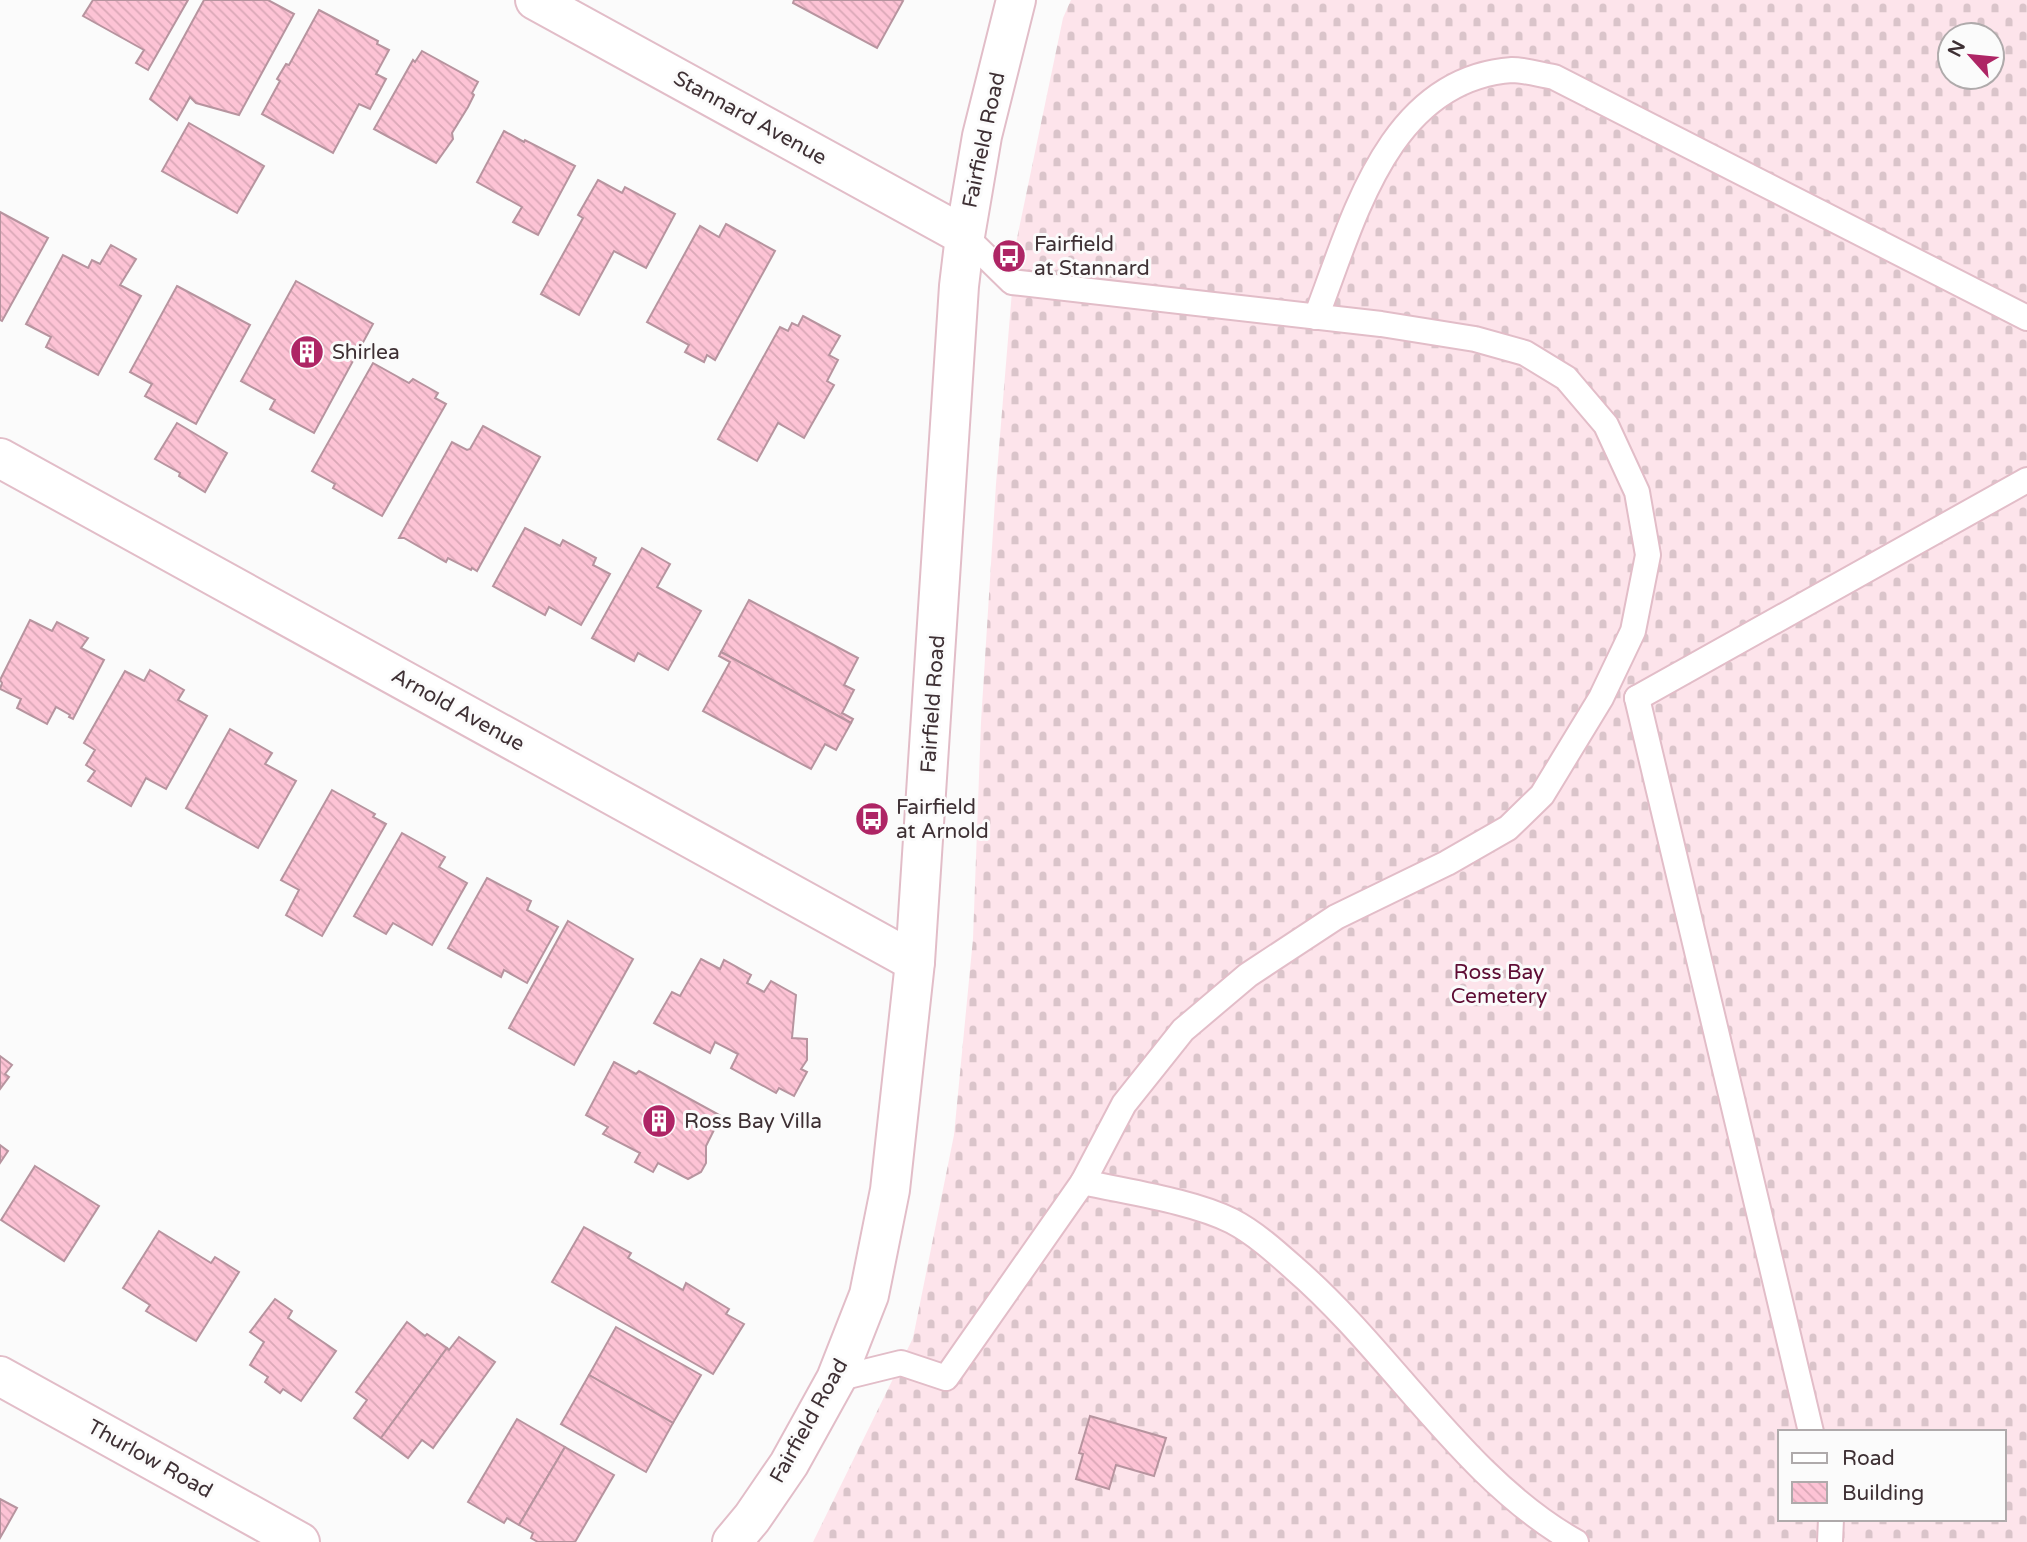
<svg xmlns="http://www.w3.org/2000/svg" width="2027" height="1542" viewBox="0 0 2027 1542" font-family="'Varela Round',sans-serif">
<defs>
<pattern id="cemetery-stones" width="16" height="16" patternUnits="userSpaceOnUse" patternTransform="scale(1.75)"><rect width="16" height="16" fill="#fde4eb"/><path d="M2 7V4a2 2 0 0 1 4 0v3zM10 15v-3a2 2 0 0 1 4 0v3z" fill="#dac4ca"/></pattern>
<pattern id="building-back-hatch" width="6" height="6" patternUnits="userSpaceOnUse" patternTransform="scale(1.75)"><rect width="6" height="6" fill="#fdc3d5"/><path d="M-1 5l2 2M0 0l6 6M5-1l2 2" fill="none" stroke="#daa8b7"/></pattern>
</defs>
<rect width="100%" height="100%" fill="#fbfbfb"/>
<path fill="url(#cemetery-stones)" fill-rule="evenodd" d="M1071,0H2027V1542H813L913,1338L954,1135L973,939L981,722L996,484L1016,243L1063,18ZM1950,35H1992V77H1950ZM1780,1432H2004V1519H1780Z"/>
<g fill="url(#building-back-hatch)" stroke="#b7949f" stroke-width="2">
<polygon points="93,0 188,0 148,70 136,63 144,50 83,16"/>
<polygon points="204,0 268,0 294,14 239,115 196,103 190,97 177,120 150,99"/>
<polygon points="794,0 901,0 903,1 877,48 793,3"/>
<polygon points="319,10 378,41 377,44 389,50 376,74 386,79 370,109 359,104 333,153 262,114 280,81 277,79 286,64 289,65"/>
<polygon points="422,51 478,82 472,93 474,95 468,107 452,133 453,139 436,163 374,129 413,60 415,62"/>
<polygon points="189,123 264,166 237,213 162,171"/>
<polygon points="504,131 524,142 525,140 575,166 538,235 513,222 522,207 477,182"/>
<polygon points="598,180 622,193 625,187 675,214 646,268 614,251 579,315 541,294 583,218 578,215"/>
<polygon points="0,212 48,238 2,321 0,320"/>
<polygon points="726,224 775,251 715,360 707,355 704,362 685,352 689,345 647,322 700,226 719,237"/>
<polygon points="111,245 136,259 120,285 141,296 98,375 46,347 51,337 26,324 63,255 88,268 92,260 100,264"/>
<polygon points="296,281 373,324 314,433 270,409 275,400 241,381"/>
<polygon points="177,286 250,325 196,424 145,396 152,384 130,372"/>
<polygon points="803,316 840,336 829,355 838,360 827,381 834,385 804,438 778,423 757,461 718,439 780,327 788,331 792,323 798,326"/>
<polygon points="373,363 409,383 413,379 438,393 435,398 446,404 382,516 333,488 335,484 312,471"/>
<polygon points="177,423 227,453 205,492 179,476 180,473 155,459"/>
<polygon points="483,426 540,457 477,571 472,568 471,570 448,558 446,562 404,538 399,538 452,442 467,450 470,449"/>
<polygon points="525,528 560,546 563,540 596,558 593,565 610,574 581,625 549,607 545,615 493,586"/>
<polygon points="642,548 670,564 657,587 701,611 668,670 638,653 634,661 592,638"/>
<polygon points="749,600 858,658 844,685 854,690 842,713 853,719 851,723 721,652"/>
<polygon points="30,620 52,631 57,622 88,638 81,648 104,660 73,719 69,717 70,715 56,707 47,724 17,708 21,699 0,689 2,683 0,680"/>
<polygon points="721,652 851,723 836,750 825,744 811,769 703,711 730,662 719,656"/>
<polygon points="150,670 184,690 178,700 207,716 166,789 146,778 131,806 88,781 95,771 86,765 95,750 84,743 125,671 144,681"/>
<polygon points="230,729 272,753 265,764 296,781 258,848 186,808"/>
<polygon points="332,790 375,814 373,817 386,824 322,936 286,915 299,890 281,880"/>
<polygon points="402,833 445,857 439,867 467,883 432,945 393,923 386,934 354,916"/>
<polygon points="487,878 531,901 527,910 558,927 527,983 504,970 501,977 448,948"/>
<polygon points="568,921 633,959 574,1065 509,1028"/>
<polygon points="701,959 720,969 724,960 751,975 747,983 764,992 771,981 796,995 792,1038 807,1039 807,1060 801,1069 807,1072 794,1096 779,1088 776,1093 731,1068 738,1054 715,1042 710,1053 654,1023 672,992 680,996"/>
<polygon points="0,1056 12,1065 5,1074 9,1077 0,1089"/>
<polygon points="614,1062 636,1074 639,1071 721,1116 706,1146 706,1163 701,1172 688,1179 658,1163 653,1172 635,1162 640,1153 603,1134 608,1127 586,1115"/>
<polygon points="0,1145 8,1151 0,1163"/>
<polygon points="35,1166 99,1206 64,1261 1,1220"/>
<polygon points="584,1227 631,1253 628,1258 683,1290 686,1283 729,1309 726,1314 744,1324 713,1374 552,1282"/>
<polygon points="159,1231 211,1263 215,1257 239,1272 196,1341 146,1311 150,1305 123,1288"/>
<polygon points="275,1299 292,1311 288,1318 336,1351 301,1401 283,1389 280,1393 265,1382 268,1377 250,1365 264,1342 250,1332"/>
<polygon points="407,1322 425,1336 427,1334 447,1348 381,1438 354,1418 367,1400 356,1392"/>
<polygon points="616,1327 701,1375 673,1423 589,1375"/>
<polygon points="459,1337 495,1362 433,1448 422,1440 408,1458 381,1438 447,1348 449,1350"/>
<polygon points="589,1375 673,1423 646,1472 561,1424"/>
<polygon points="1090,1416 1166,1438 1154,1476 1116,1465 1109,1489 1076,1479 1083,1454 1079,1453"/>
<polygon points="517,1419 565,1447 519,1525 507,1518 504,1523 468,1502"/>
<polygon points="565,1447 614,1475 575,1542 538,1542 531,1538 533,1533 519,1525"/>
<polygon points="0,1499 17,1508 0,1538"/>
</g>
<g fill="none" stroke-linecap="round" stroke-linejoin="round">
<g stroke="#e2bdc8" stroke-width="28">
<g id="service">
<path d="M1316,317C1353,222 1387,79 1512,70C1525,70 1541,75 1554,77L2027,318"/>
<polyline points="1637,698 1811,1432"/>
<polyline points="1637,698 2027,480"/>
<path d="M1083,1182C1127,1192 1192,1201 1232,1221C1255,1233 1276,1252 1295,1269C1390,1351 1466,1481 1576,1542"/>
<polyline points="836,1379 901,1363 946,1378 1083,1182 1124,1104 1183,1030 1248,975 1336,917 1447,863 1508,828 1542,795 1601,698 1633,631 1648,555 1637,492 1606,425 1566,378 1525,353 1475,339 1381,324 1012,282 965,236"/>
<polyline points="1830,1542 1831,1519"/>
</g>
</g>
<g stroke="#e2bdc8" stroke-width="42">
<g id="minor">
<polyline points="535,0 965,236"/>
<polyline points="0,458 915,962"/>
<polyline points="0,1376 300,1542"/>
</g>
</g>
<g stroke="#e2bdc8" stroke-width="42">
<polyline id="tertiary" points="732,1542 752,1518 789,1464 836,1379 869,1295 890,1190 915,962 959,286 965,236 982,136 1016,0"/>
</g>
<use href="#service" stroke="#fff" stroke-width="24"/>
<use href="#minor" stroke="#fff" stroke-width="38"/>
<use href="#tertiary" stroke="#fff" stroke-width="38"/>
</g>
<defs>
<g id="bus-disc" transform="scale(1.75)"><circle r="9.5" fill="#ae2565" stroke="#fbfbfb"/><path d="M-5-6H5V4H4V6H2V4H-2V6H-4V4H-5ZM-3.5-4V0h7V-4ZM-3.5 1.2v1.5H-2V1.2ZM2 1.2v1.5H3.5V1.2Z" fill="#fff"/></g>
<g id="building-disc" transform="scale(1.75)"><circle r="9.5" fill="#ae2565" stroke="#fbfbfb"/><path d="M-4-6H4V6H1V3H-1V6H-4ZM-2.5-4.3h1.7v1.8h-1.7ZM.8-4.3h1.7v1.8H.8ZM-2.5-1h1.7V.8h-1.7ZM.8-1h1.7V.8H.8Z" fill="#fff"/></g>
</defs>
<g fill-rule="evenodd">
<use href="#bus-disc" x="1009" y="256"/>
<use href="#building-disc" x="307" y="352"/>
<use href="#bus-disc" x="872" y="819"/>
<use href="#building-disc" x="659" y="1121"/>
</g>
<g text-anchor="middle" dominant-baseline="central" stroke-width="6" stroke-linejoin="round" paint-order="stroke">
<g font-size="21" fill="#3e3034" stroke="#fbfbfb">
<text transform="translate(750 118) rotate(29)">Stannard Avenue</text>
<text transform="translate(984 140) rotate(-78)">Fairfield Road</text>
<text transform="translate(933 704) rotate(-86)">Fairfield Road</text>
<text transform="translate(458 710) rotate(29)">Arnold Avenue</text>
<text transform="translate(809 1421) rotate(-61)">Fairfield Road</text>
<text transform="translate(150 1459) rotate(29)">Thurlow Road</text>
</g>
<g font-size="21" fill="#3e3034" stroke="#fbfbfb" text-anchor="start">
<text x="1034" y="244">Fairfield<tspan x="1034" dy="24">at Stannard</tspan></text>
<text x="332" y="352">Shirlea</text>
<text x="896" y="807">Fairfield<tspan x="896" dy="24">at Arnold</tspan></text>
<text x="684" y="1121">Ross Bay Villa</text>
</g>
<g font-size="21" fill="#5e0c34" stroke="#fbfbfb">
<text x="1499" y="972">Ross Bay<tspan x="1499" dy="24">Cemetery</tspan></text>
</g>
</g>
<rect x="1778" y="1430" width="228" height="91" fill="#fbfbfb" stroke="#afaaab" stroke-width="2"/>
<rect x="1792" y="1453" width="35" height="10" fill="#ffffff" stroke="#afaaab" stroke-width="2"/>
<text x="1842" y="1465" font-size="21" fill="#3e3034">Road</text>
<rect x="1792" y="1482" width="35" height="21" fill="url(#building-back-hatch)" stroke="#afaaab" stroke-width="2"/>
<text x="1842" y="1500" font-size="21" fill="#3e3034">Building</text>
<g transform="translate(1971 56) rotate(297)"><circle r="33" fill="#fbfbfb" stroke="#afaaab" stroke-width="2"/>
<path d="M0-5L12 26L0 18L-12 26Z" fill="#ae2565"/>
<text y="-10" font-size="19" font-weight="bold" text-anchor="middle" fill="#3e3034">N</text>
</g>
</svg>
